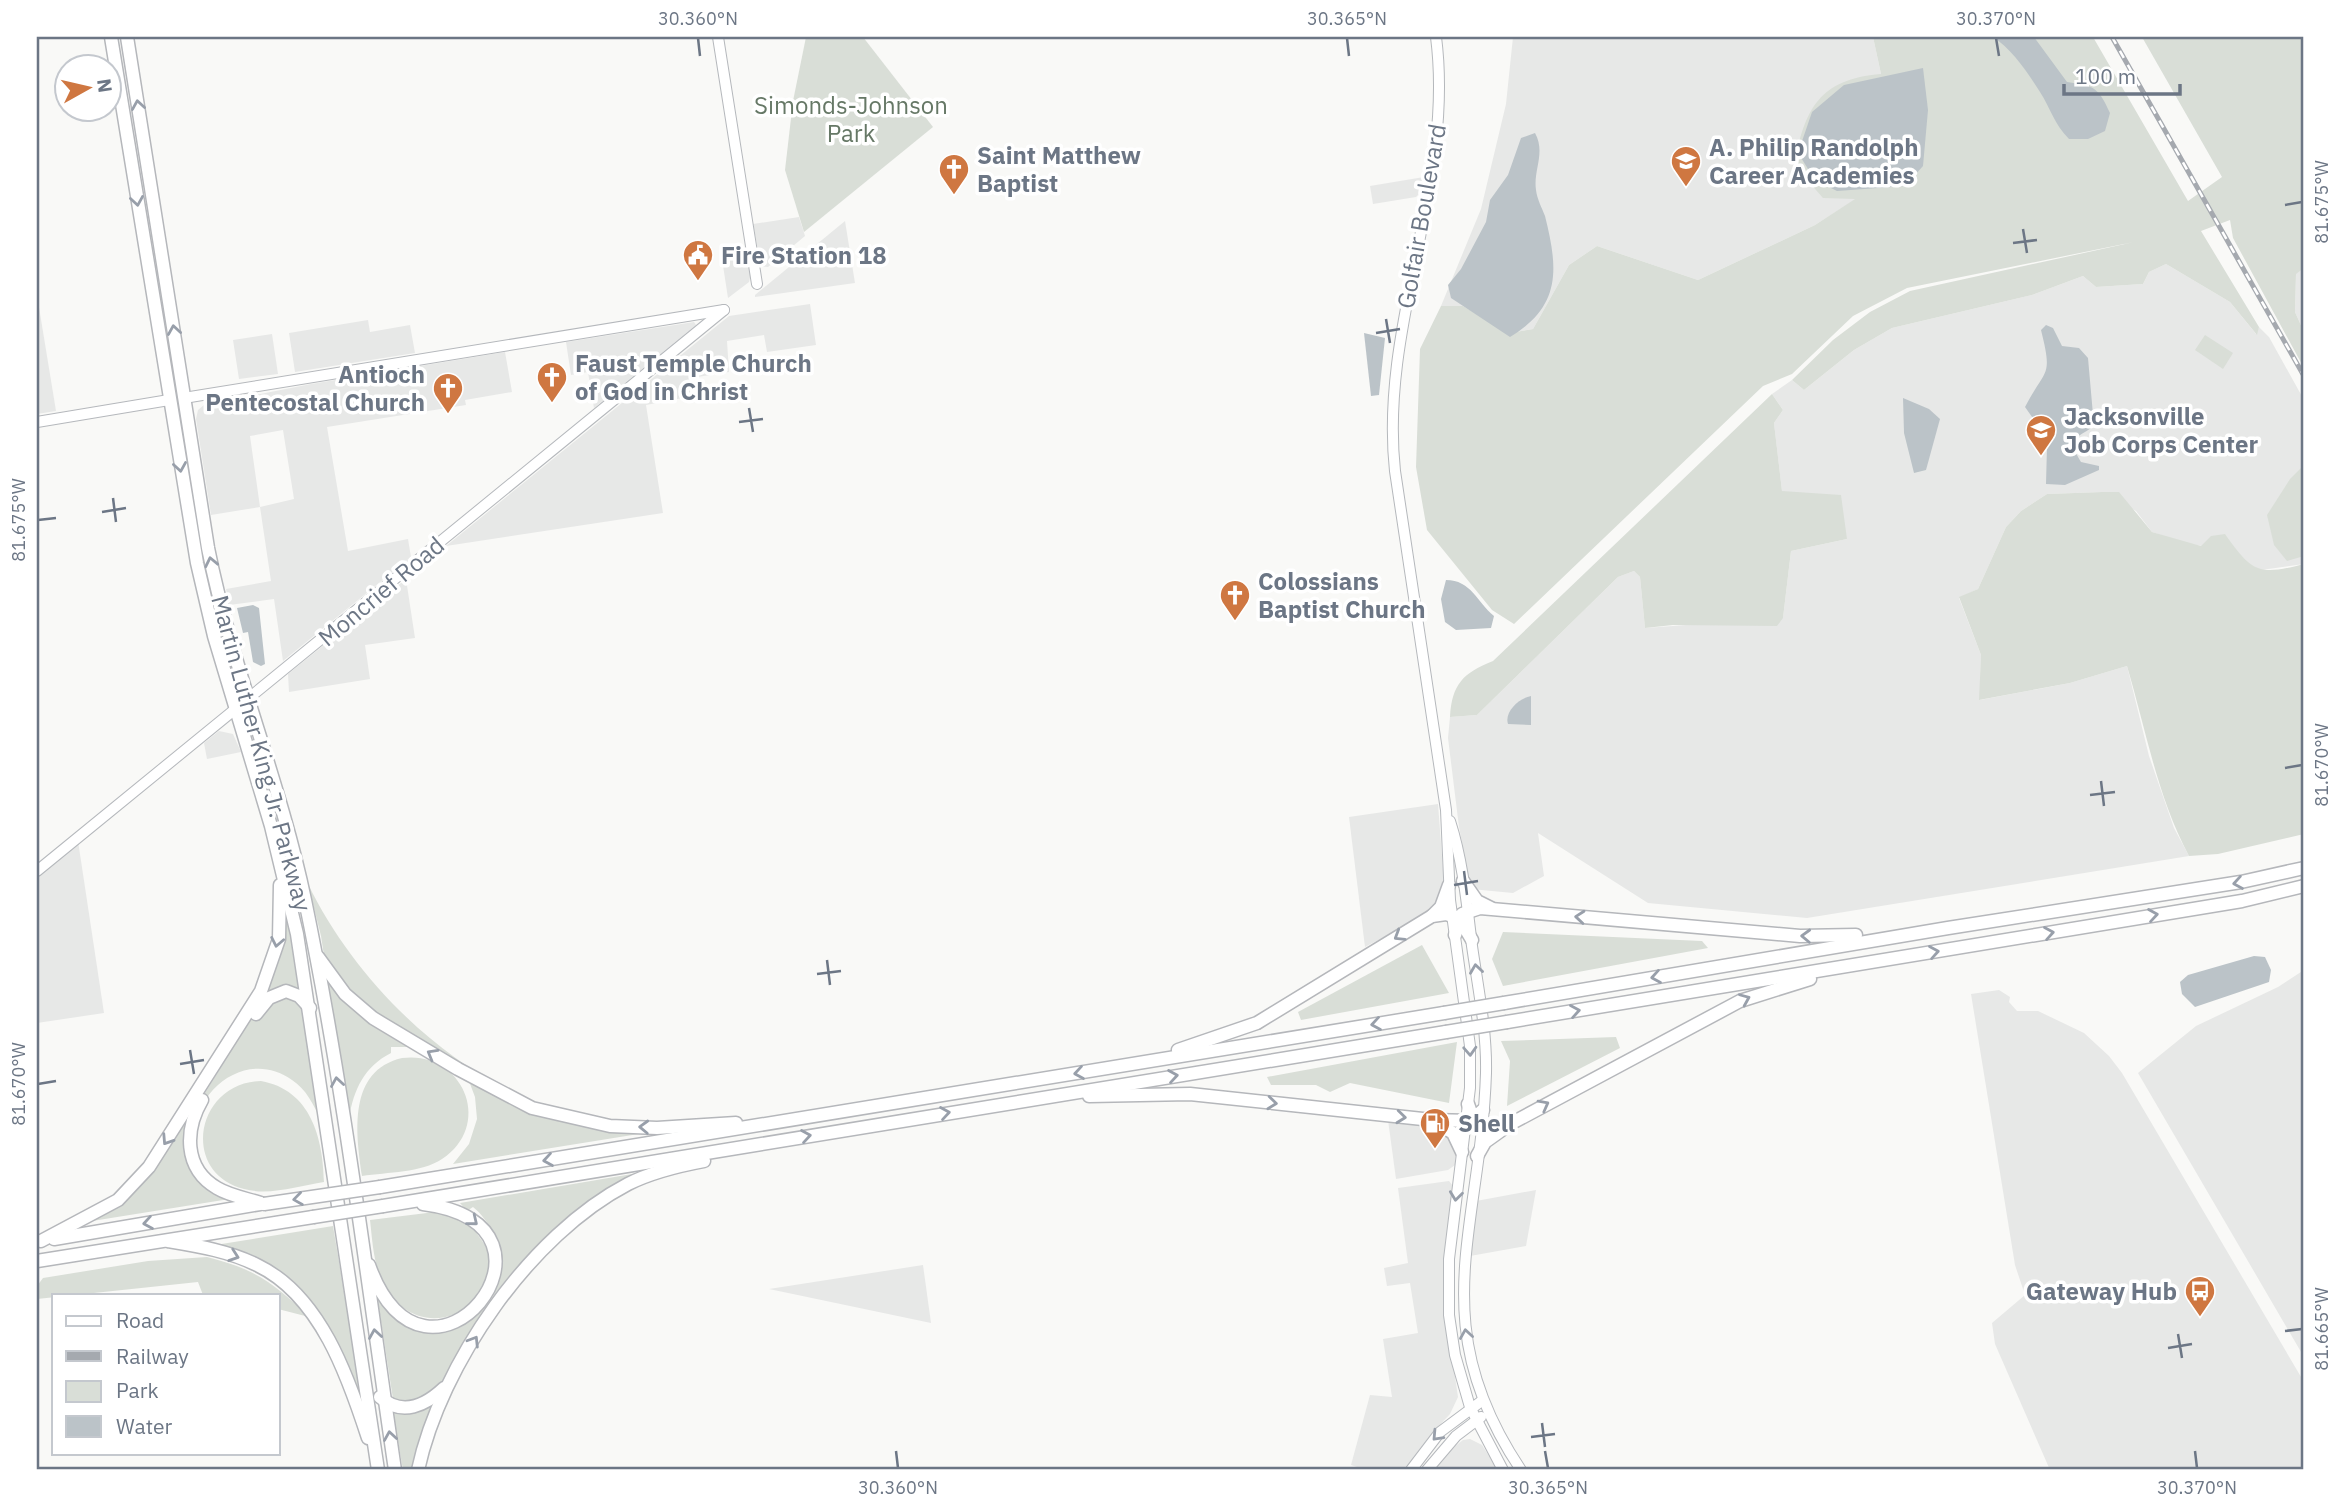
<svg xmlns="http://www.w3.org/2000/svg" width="2341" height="1507" viewBox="0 0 2341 1507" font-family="'IBM Plex Sans',sans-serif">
<rect width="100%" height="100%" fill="#f9f9f7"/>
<g fill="#e7e8e7" fill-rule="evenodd">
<polygon points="1513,37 1873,37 1881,74 1856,199 1815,225 1698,280 1597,246 1569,265 1533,329 1509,333 1463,306 1441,306 1481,209 1506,104"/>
<polygon points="1424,177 1420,193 1416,197 1373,204 1370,186"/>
<polygon points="799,217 805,236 768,267 761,266 753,224"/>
<polygon points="845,221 855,283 755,297 755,295"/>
<polygon points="748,255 751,274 749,282 728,298 722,259"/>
<polygon points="2166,264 2230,302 2256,334 2259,327 2269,337 2304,400 2304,564 2261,570 2245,563 2225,535 2202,546 2185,543 2152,532 2136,511 2102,492 2047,494 2021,511 2006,527 1978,589 1959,598 1981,655 1980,700 2070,683 2127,666 2149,756 2174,828 2189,856 1807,918 1648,903 1538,833 1544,876 1513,893 1471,889 1459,827 1448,738 1450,717 1477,715 1618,577 1634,571 1640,577 1645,628 1783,618 1791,551 1847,539 1782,491 1774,423 1783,410 1772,394 1792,380 1804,390 1854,350 1892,328 2032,295 2083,276 2096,287 2143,284 2149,272"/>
<polygon points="2304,268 2304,332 2295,312 2296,273"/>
<polygon points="37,295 56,411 37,414"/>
<polygon points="810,304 816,345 767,352 764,335 727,341 729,372 691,378 693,396 646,405 663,513 446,546 729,316"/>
<polygon points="368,320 370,332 410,325 415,353 295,372 289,333"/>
<polygon points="694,322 696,325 594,408 588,372 571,375 566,342"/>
<polygon points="272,334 278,374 239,379 233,340"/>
<path d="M505,352L512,392L465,400L466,405L327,427L348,551L408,539L411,557L283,661L274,599L229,605L226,589L271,581L260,507L211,515L196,419L198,410L204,405L311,384ZM283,430L294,499L260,507L250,436Z"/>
<polygon points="406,579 415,638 365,645 370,679 289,692 288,674"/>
<polygon points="219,731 233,734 241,752 207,759 204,743"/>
<polygon points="1438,804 1444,883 1440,900 1427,914 1365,947 1349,817"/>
<polygon points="78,841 104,1013 37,1023 37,876"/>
<polygon points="2304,970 2304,1357 2138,1073 2196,1026 2278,987"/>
<polygon points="1999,990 2010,997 2009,1002 2017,1011 2038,1011 2084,1033 2109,1056 2122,1073 2304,1382 2304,1470 2050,1470 1995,1344 1992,1323 2025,1295 2015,1265 1971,994"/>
<polygon points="1388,1120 1436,1125 1446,1130 1457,1148 1455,1165 1448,1170 1396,1179"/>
<polygon points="1449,1181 1453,1186 1444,1270 1444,1300 1458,1397 1450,1414 1432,1433 1404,1470 1366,1470 1351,1465 1370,1395 1392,1397 1383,1339 1418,1333 1410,1283 1387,1286 1384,1268 1408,1263 1398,1188"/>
<polygon points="1536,1190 1526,1246 1470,1256 1476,1201"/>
<polygon points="923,1265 931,1323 769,1289"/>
<polygon points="1470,1439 1482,1445 1498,1470 1435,1470 1449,1451 1463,1440"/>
</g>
<g fill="#d9ded7">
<polygon points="806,37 863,37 933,127 804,232 785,170 793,101"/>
<path d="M1873,37H2093L2188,201L2222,177L2142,37H2304V268L2296,274L2295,312L2304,332V368L2233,238L2230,220L2201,231L2259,327L2257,335L2230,302L2166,264L2149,272L2143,284L2096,287L2083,276L2032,295L1892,328L1854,350L1804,390L1792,380L1833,340L1870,312L1910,291L2134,242L1907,288L1853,316L1792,374L1763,386L1514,624L1492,610L1427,530L1416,467L1420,349L1441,306H1463L1509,333L1533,329L1569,265L1597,246L1698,280L1815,225L1855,199L1823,198L1794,165C1805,109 1819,79 1881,74Z"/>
<polygon points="2205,335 2233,353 2223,369 2195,350"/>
<path d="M1772,394L1783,410L1774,423L1782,491L1841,495L1847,539L1791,551L1783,618L1777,626L1673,625L1645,628L1640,577L1634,571L1618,577L1477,715L1450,717C1452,684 1463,673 1493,661Z"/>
<polygon points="2304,465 2304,556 2287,561 2274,545 2267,515 2290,479"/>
<path d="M2102,492H2119L2152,532L2201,546L2211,536L2225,534C2252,572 2258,576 2304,564V834L2218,854L2189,856C2157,796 2146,730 2127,666L2070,683L1979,700L1981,655L1959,597L1978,589L2006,527L2021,511L2047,494Z"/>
<path d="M308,884C356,983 451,1075 556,1111C586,1121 620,1125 651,1132L453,1164L469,1144L477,1119L475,1097L469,1081L421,1047H391V1053C364,1067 354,1089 349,1118L321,936Z"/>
<path d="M286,913L297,966L320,1119C314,1105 306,1089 292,1080C248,1048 193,1089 195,1138C195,1151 197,1163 205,1174C213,1183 231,1190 242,1197L86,1222C153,1193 210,1082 250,1020C269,988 281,951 286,913Z"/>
<polygon points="1503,932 1702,941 1708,948 1503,986 1492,959"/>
<polygon points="1422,945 1449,993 1301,1020 1298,1012"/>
<polygon points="1616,1037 1620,1048 1507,1106 1510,1061 1501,1041"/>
<polygon points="1457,1042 1449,1103 1350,1083 1330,1092 1316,1085 1271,1085 1267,1077"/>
<path d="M402,1058C462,1050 495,1124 442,1159C421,1173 388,1172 362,1176C356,1134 347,1071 402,1058Z"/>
<path d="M261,1081C311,1090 323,1138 324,1182C299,1186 269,1196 244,1189C180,1173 195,1083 261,1081Z"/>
<path d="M644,1172L570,1219L465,1346L439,1388L409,1404L393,1399L377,1295C389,1299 397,1318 409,1322C417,1324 429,1322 436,1322C444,1322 456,1325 463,1322C512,1304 509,1236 473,1207L467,1211L460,1203Z"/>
<path d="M435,1212C445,1215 456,1217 466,1222C472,1225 476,1232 480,1238C525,1294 416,1367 379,1273C373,1257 372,1237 370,1220Z"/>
<polygon points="333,1226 362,1399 359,1399 331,1337 249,1256 239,1251 209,1246"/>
<path d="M207,1257C255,1269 274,1283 309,1317L278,1309V1295H203L198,1282L37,1299V1286L43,1278L148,1261Z"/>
<polygon points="442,1394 415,1470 403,1470 392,1408"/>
</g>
<g fill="#bbc3c8">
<path d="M1993,37H2034L2067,82C2095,86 2098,87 2110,113L2105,131L2088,139H2069C2054,124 2051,109 2040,92C2028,73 2012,49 1993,37Z"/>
<polygon points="1923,68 1928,110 1923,166 1905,186 1837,191 1815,180 1798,153 1812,112 1844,85"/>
<path d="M1535,133C1546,153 1533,170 1536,190C1537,199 1542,208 1545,216C1558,268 1562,306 1510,337L1451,298L1448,285L1461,269L1486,222L1490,200L1508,175L1521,138Z"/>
<path d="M2046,325L2053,328L2062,346L2079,348L2088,358L2094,426C2078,438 2065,437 2081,462L2099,466V470L2065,485L2046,484L2047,446L2044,434L2025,407C2046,367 2053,378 2041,330Z"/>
<polygon points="1364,333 1385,338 1379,395 1371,396"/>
<polygon points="1903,398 1929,409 1940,419 1926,470 1914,473 1904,433"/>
<path d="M1446,580C1471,580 1477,602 1494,616L1491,628L1456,630L1445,622L1441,599Z"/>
<polygon points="253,605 259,608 265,664 261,666 253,662 248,632 243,633 237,608"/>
<path d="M1531,696V725L1508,724C1504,712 1519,698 1531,696Z"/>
<polygon points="2254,956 2265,957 2271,970 2269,982 2195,1007 2182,994 2180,982 2188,975"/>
</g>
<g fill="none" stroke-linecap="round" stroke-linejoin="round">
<g stroke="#b5b8bc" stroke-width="12">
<g id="major">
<polyline points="718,37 757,284"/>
<path d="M1436,37C1455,184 1379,324 1395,471L1446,810L1450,900L1470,1046V1088L1449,1259V1315L1455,1355L1470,1407L1503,1470"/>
<polyline points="184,398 724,310"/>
<polyline points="37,422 169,400"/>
<path d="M1450,821C1463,861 1467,905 1472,946C1478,988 1487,1031 1486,1073C1481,1229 1422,1323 1521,1470"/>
<polyline points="37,871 724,310"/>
<polyline points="1411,1470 1440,1432 1483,1400"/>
<polyline points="1427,1470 1456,1436 1481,1417"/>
</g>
</g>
<g stroke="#b5b7bb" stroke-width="15">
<g id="highway">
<polyline points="111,37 197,563 214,636 271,826 297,934 378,1470"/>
<path d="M127,37L208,548C232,668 280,781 305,900C344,1088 367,1280 395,1470"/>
<polyline points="1463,881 1477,901 1491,908"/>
<polyline points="1432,916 1441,907 1449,885"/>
<polyline points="1455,935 1462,914 1480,908 1800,936 1856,935"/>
<polyline points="318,957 345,994 373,1018 458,1069 532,1108 610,1126 657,1128 736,1123"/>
<polyline points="1504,1003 1948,928 2241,882 2304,868"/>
<polyline points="256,1014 269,998 286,991 299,996 310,1008"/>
<polyline points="1507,1022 2242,901 2304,886"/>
<polyline points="1178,1050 1257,1023 1432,916 1446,914 1459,918 1472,940"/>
<polyline points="1089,1096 1190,1094 1432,1120 1471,1121 1483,1110"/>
<path d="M202,1100C185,1129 183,1168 217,1188C230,1196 249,1199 264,1204"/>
<path d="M1468,1104C1474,1127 1492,1129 1512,1123L1740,1001L1810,979"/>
<polyline points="1432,1120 1453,1133 1462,1152"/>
<polyline points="1477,1156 1485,1142 1506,1127"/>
<polyline points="380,1187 1444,1013"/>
<polyline points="383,1206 1446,1032"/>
<polyline points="54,1239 260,1204"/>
<polyline points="41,1241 118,1200 149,1167 261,991 279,939 280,885"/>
<path d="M168,1241C198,1246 229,1251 257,1265C320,1295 348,1376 368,1438"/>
<polyline points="37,1261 313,1217"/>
<path d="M369,1265C426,1426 589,1224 423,1204"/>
<path d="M380,1397C402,1417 426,1405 444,1388"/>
<path d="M418,1470C441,1364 530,1235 628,1184C652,1172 677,1166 704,1161"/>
</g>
</g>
<use href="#major" stroke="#fff" stroke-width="10"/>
<use href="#highway" stroke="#fff" stroke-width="12"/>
<g stroke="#a5a9af" stroke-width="5">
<polyline id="rail" points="2112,37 2304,376"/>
</g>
<use href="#rail" stroke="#fff" stroke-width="2.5" stroke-dasharray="8" stroke-linecap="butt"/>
<g stroke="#b5b7bb" stroke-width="15" stroke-linecap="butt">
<g id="highway-bridge">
<polyline points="1444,1013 1504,1003"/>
<polyline points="1446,1032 1507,1022"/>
<polyline points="264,1204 380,1187"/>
<polyline points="313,1217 383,1206"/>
</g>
</g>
<use href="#highway-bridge" stroke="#fff" stroke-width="12"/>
</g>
<defs><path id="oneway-chevron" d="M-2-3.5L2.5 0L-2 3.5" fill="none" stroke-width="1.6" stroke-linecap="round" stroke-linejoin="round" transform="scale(1.75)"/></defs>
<g stroke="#989faa">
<use href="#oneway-chevron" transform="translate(138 105) rotate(-99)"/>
<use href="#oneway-chevron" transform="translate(137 201) rotate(81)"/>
<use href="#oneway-chevron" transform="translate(174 330) rotate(-99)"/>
<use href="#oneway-chevron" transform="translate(180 467) rotate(81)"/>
<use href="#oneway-chevron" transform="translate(211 562) rotate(-102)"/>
<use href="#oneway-chevron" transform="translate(2238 883) rotate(170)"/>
<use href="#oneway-chevron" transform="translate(2153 915) rotate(-9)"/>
<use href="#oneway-chevron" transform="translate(1580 917) rotate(-175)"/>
<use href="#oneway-chevron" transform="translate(2049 933) rotate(-10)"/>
<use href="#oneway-chevron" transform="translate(1399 936) rotate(148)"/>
<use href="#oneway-chevron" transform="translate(1806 936) rotate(-178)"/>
<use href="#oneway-chevron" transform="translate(277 942) rotate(101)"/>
<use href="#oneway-chevron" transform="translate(1934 952) rotate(-10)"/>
<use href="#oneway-chevron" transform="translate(1476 969) rotate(-98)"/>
<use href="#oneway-chevron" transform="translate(1656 977) rotate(170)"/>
<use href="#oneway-chevron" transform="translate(1745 999) rotate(-23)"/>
<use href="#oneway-chevron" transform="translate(1575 1011) rotate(-10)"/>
<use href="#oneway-chevron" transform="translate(1376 1024) rotate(171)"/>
<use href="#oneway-chevron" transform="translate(1470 1051) rotate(87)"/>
<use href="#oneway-chevron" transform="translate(432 1054) rotate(-150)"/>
<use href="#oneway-chevron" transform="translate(1079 1073) rotate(171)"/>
<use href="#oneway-chevron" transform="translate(1173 1076) rotate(-9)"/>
<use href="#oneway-chevron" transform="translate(337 1082) rotate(-99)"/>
<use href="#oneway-chevron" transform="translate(1272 1103) rotate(6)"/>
<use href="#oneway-chevron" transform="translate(1544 1105) rotate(-28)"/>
<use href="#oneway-chevron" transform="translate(945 1113) rotate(-9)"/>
<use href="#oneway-chevron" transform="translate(1401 1117) rotate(6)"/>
<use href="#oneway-chevron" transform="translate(644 1127) rotate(-178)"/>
<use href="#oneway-chevron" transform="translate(806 1136) rotate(-9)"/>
<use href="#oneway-chevron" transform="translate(167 1140) rotate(123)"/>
<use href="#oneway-chevron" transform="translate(548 1160) rotate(171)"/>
<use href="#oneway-chevron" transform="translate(1456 1196) rotate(97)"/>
<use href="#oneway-chevron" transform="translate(298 1199) rotate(172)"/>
<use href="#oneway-chevron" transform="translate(473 1221) rotate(39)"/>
<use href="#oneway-chevron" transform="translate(148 1223) rotate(170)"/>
<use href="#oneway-chevron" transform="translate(234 1256) rotate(19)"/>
<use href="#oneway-chevron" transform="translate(375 1334) rotate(-99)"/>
<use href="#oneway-chevron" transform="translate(1466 1334) rotate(-99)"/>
<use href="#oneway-chevron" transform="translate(474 1341) rotate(-58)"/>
<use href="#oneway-chevron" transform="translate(390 1436) rotate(-99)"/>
<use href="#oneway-chevron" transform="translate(1437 1436) rotate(133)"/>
</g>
<path fill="none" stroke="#6c7685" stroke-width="2.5" d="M698,38L700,56M1347,38L1349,56M1996,38L1999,56M2285,205L2302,202M2023,229L2027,253M2013,243L2037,240M1386,319L1390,343M1376,333L1400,329M749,408L753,432M739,422L763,419M113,498L116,522M102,512L126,508M38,520L56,518M2285,768L2302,765M2101,781L2104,806M2090,795L2115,792M1464,871L1467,895M1454,885L1478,881M827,960L830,985M817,974L841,971M190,1050L194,1074M180,1064L204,1060M38,1084L56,1081M2285,1331L2302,1329M2178,1334L2182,1358M2168,1348L2192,1344M1542,1423L1545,1447M1531,1437L1555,1434M896,1451L898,1468M1545,1451L1548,1468M2195,1451L2197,1468"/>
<defs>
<g id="school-pin" transform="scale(1.575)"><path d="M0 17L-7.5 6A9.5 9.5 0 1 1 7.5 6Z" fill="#cf7741" stroke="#fff"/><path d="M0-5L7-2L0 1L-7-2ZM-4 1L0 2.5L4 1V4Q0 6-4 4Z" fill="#fff"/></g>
<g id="church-pin" transform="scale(1.575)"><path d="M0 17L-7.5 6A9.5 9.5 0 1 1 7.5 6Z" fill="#cf7741" stroke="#fff"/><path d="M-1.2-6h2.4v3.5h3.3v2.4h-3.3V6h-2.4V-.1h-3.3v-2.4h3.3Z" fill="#fff"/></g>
<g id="civic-pin" transform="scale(1.575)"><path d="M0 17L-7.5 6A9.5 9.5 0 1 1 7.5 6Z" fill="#cf7741" stroke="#fff"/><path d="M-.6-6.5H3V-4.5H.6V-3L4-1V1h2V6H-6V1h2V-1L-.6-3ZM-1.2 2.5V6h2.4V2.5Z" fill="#fff"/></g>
<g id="university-pin" transform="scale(1.575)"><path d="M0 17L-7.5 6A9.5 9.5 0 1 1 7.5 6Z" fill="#cf7741" stroke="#fff"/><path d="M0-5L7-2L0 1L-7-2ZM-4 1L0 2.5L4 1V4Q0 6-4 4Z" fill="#fff"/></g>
<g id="fuel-pin" transform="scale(1.575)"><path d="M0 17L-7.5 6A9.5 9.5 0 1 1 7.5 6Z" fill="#cf7741" stroke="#fff"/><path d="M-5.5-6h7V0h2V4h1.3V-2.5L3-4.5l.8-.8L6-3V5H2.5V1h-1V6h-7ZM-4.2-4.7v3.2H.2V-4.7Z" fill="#fff"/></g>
<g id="bus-pin" transform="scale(1.575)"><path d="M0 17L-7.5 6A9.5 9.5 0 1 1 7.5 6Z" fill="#cf7741" stroke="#fff"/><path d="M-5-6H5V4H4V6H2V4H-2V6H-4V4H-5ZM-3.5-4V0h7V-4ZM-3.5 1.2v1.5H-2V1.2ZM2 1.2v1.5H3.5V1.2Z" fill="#fff"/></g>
</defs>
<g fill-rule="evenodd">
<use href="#school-pin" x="1686" y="161"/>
<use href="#church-pin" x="954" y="169"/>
<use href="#civic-pin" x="698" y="255"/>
<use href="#church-pin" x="552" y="377"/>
<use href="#church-pin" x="448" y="388"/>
<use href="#university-pin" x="2041" y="430"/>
<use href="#church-pin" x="1235" y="595"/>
<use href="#fuel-pin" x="1435" y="1123"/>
<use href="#bus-pin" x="2200" y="1291"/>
</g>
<g text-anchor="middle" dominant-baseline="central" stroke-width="7" stroke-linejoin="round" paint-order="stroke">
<g font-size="24" fill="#667866" stroke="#fff">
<text x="851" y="105">Simonds-Johnson<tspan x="851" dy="28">Park</tspan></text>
</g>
<g font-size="24" font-weight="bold" fill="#6c7685" stroke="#fff" text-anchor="start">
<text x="1709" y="147">A. Philip Randolph<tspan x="1709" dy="28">Career Academies</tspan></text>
<text x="977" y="155">Saint Matthew<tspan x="977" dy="28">Baptist</tspan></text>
<text x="721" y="255">Fire Station 18</text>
<text x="575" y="363">Faust Temple Church<tspan x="575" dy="28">of God in Christ</tspan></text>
<text x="425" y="374" text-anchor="end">Antioch<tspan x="425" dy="28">Pentecostal Church</tspan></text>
<text x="2064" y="416">Jacksonville<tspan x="2064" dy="28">Job Corps Center</tspan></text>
<text x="1258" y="581">Colossians<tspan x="1258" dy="28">Baptist Church</tspan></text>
<text x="1458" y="1123">Shell</text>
<text x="2177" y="1291" text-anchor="end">Gateway Hub</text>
</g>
<g font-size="24" fill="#6c7685" stroke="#fff">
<text transform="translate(1421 216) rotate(-80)">Golfair Boulevard</text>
<text transform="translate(381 591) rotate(-40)">Moncrief Road</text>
<text transform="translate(262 753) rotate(75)">Martin Luther King Jr. Parkway</text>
</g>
</g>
<rect width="2341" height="1507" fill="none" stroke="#ffffff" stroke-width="77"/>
<rect x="52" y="1294" width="228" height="161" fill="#ffffff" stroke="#c4c8ce" stroke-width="2"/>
<rect x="66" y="1316" width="35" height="10" fill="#ffffff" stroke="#c4c8ce" stroke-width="2"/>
<text x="116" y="1328" font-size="21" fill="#6c7685">Road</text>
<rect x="66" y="1351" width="35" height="10" fill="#a5a9af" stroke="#c4c8ce" stroke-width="2"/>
<text x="116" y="1364" font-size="21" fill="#6c7685">Railway</text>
<rect x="66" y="1381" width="35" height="21" fill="#d9ded7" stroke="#c4c8ce" stroke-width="2"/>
<text x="116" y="1398" font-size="21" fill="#6c7685">Park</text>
<rect x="66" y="1416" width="35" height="21" fill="#bbc3c8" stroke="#c4c8ce" stroke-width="2"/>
<text x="116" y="1434" font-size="21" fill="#6c7685">Water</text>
<g transform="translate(88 88) rotate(82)"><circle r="33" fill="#ffffff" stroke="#c4c8ce" stroke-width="2"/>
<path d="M0-5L12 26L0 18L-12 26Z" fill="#cf7741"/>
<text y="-10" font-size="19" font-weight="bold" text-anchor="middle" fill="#6c7685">N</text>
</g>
<path d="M2064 84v10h116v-10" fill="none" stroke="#6c7685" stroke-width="3.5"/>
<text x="2075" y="84" font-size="21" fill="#6c7685" stroke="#ffffff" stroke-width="5" paint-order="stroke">100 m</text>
<rect x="38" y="38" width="2264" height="1430" fill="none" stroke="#6c7685" stroke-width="2.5"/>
<g font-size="18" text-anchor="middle" fill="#6c7685">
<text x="698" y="25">30.360°N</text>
<text x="1347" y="25">30.365°N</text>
<text x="1996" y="25">30.370°N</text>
<text transform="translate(2322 202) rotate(-90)" y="6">81.675°W</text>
<text transform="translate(19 520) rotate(-90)" y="6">81.675°W</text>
<text transform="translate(2322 765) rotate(-90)" y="6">81.670°W</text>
<text transform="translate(19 1084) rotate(-90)" y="6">81.670°W</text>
<text transform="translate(2322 1329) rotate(-90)" y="6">81.665°W</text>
<text x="898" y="1494">30.360°N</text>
<text x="1548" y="1494">30.365°N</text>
<text x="2197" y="1494">30.370°N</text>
</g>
</svg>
